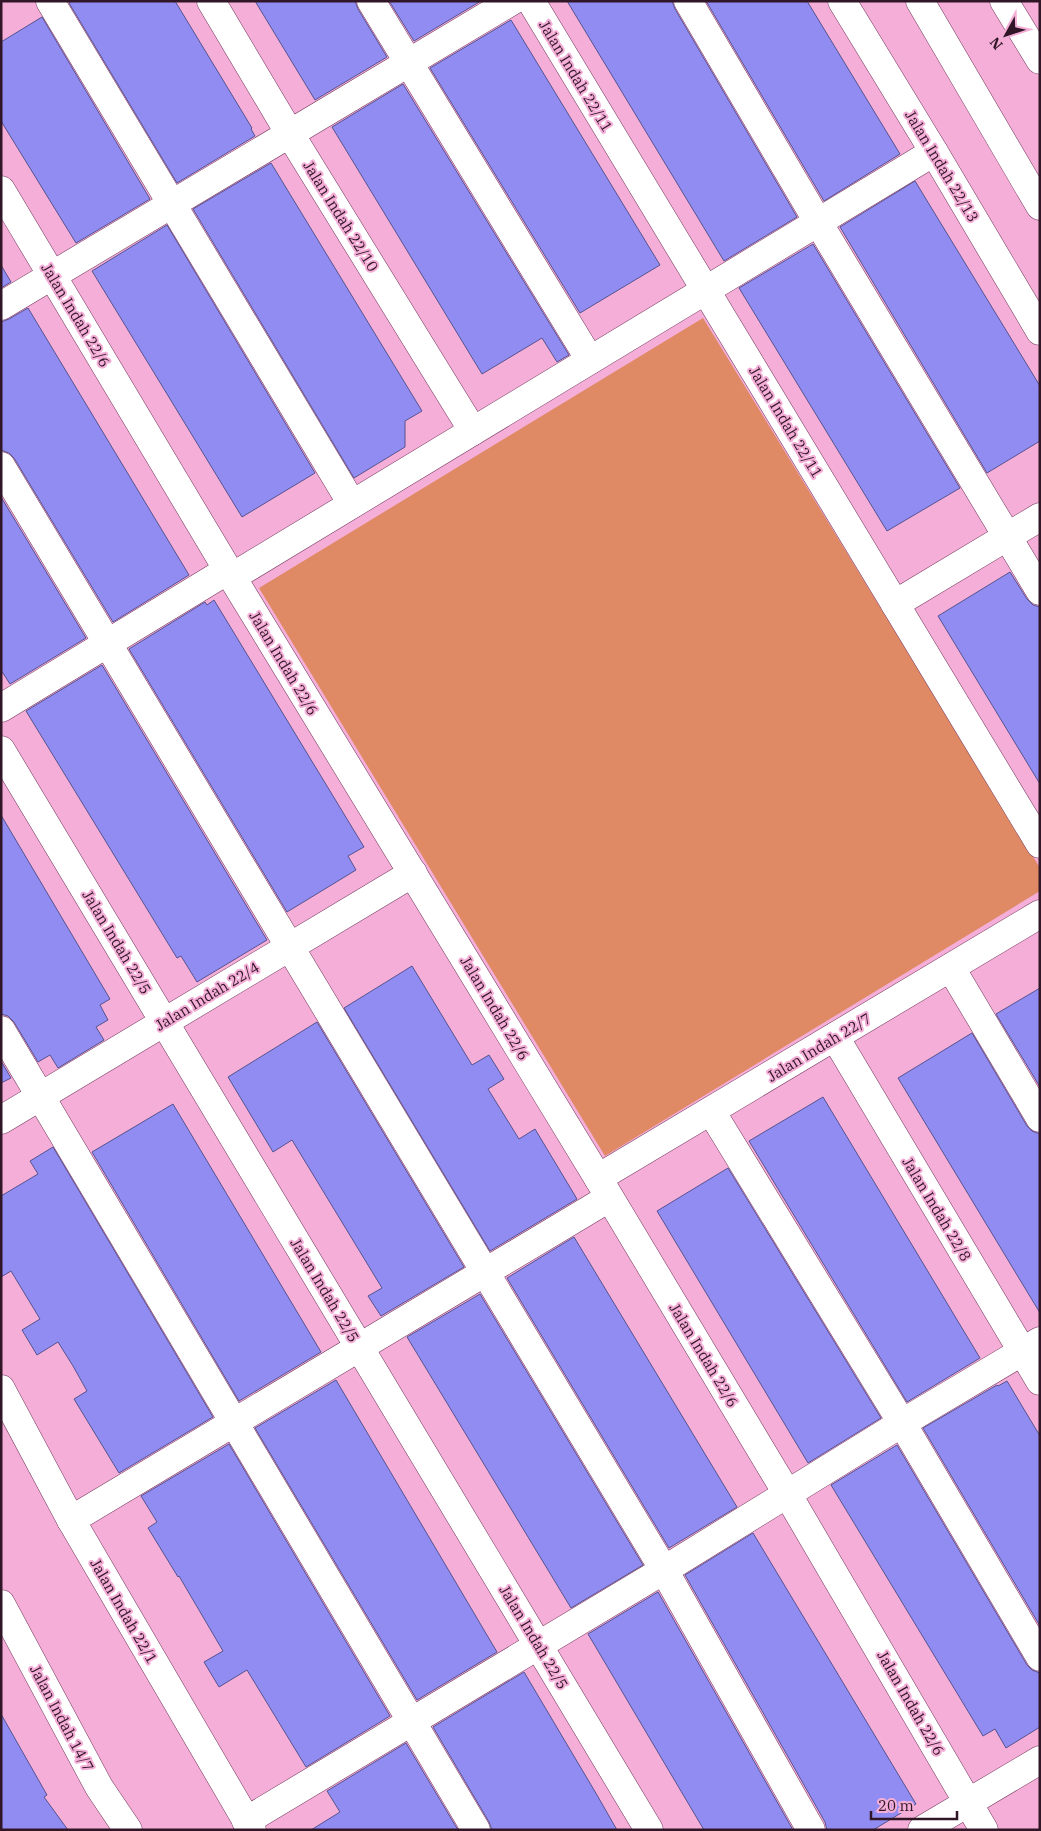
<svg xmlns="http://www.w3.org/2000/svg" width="1041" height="1831" viewBox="0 0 1041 1831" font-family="'IBM Plex Serif',serif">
<rect width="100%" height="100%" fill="#f4aed7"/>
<polygon fill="#e08965" points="703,318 1040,868 1040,891 605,1156 259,588"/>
<g fill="#908cf2" stroke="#555390">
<polygon points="72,1 175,1 252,128 251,129 255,136 177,183 69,3"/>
<polygon points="255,1 355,1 358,9 387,57 315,100"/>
<polygon points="389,1 481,1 414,41"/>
<polygon points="567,1 672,1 675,9 797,217 724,261"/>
<polygon points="706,1 807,1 900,154 824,201"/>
<polygon points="42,17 150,199 76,243 1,121 1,42"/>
<polygon points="511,20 660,265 580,313 430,68"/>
<polygon points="403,84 569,355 557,362 542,338 482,374 332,127"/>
<polygon points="271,163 422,411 405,421 405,447 354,478 193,209"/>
<polygon points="915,181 1040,386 1040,441 987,473 840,227"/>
<polygon points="167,225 315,473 242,517 92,271"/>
<polygon points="813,244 960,488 887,531 739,288"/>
<polygon points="1,265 11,282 1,288"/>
<polygon points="28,308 189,575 113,622 14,458 9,453 1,450 1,322 9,319"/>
<polygon points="1,497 86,638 10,684 1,670"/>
<polygon points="1010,572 1027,599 1033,605 1040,607 1040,784 938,616"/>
<polygon points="214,600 364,847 348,856 356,870 287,912 129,649 205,602 207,605"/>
<polygon points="102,665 267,940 197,982 181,956 177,958 26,711"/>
<polygon points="1,815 110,999 100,1005 108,1020 96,1027 104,1040 58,1068 50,1055 38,1062 14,1022 8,1016 1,1014"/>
<polygon points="412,966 472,1065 489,1055 504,1079 488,1089 519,1139 535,1129 577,1199 490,1251 344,1008"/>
<polygon points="1040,988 1040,1087 996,1014"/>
<polygon points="317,1022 464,1267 381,1316 368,1296 382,1288 292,1140 273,1152 228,1077"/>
<polygon points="972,1033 1027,1126 1032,1131 1040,1134 1040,1313 898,1078"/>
<polygon points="1,1061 11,1078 1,1083"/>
<polygon points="823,1097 980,1358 907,1402 749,1141"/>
<polygon points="173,1104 321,1352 239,1401 92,1152"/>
<polygon points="53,1147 213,1417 119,1473 74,1399 87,1391 73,1366 58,1342 37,1355 22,1330 40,1319 11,1271 1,1277 1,1196 38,1174 30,1161"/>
<polygon points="728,1168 881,1418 808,1463 657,1211"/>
<polygon points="574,1237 737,1507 669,1548 507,1278"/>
<polygon points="480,1294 643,1565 571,1608 407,1337"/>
<polygon points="336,1380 497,1652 417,1700 255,1428"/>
<polygon points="1007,1381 1040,1436 1040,1626 923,1428 997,1385 998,1386"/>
<polygon points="229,1444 390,1716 306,1767 247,1670 219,1687 204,1662 223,1651 179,1576 178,1577 148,1528 157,1522 141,1496"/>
<polygon points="897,1445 1027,1665 1032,1670 1040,1673 1040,1727 1006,1748 995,1729 983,1736 831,1485"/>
<polygon points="753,1533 916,1804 873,1830 827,1830 825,1822 685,1575"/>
<polygon points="658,1592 793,1830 704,1830 588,1634"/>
<polygon points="524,1672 597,1795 617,1830 492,1830 489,1822 433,1727"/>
<polygon points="1,1714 47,1795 44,1797 68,1830 1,1830"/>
<polygon points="406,1743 458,1830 311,1830 340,1812 327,1791"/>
</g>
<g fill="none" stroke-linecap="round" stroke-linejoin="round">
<g stroke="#75395f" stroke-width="29">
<g id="minor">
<polyline points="50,1 352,504"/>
<polyline points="211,1 290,134 473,431"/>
<polyline points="371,1 590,360"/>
<polyline points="531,1 1040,844"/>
<polyline points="688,1 818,222 1040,591"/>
<polyline points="842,1 934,152 1040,331"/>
<polyline points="920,1 1040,206"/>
<polyline points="1004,1 1040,60"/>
<polyline points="1,190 232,577 598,1178 788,1495 984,1830"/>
<polyline points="1,306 512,1"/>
<polyline points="1,466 664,1570 811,1830"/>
<polyline points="232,577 934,152"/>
<polyline points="895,604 1040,517"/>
<polyline points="1,708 228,570"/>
<polyline points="1,750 649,1830"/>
<polyline points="951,968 1040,1118"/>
<polyline points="1,1030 476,1830"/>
<polyline points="835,1037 1040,1381"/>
<polyline points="711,1111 902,1423 1040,1657"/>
<polyline points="1,1120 413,873"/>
<polyline points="598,1178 1040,914"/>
<polyline points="1,1389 71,1520 252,1830"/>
<polyline points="71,1520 609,1198"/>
<polyline points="1,1604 99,1787 128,1830"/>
<polyline points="246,1821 664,1570 902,1423 1040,1341"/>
<polyline points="922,1830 1040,1760"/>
</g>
</g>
<use href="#minor" stroke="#fff" stroke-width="28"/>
</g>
<g text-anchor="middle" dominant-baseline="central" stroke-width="4" stroke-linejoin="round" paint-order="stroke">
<g font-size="15" fill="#301626" stroke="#f4aed7">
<text transform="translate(576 76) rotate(59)">Jalan Indah 22/11</text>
<text transform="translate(942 166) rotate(59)">Jalan Indah 22/13</text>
<text transform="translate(341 216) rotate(58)">Jalan Indah 22/10</text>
<text transform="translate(76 315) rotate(59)">Jalan Indah 22/6</text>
<text transform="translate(786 422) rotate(59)">Jalan Indah 22/11</text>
<text transform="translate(284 663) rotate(59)">Jalan Indah 22/6</text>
<text transform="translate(117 942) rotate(59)">Jalan Indah 22/5</text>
<text transform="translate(207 996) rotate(-31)">Jalan Indah 22/4</text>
<text transform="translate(495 1008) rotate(59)">Jalan Indah 22/6</text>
<text transform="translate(819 1047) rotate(-31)">Jalan Indah 22/7</text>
<text transform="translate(937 1209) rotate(59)">Jalan Indah 22/8</text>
<text transform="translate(325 1290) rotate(59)">Jalan Indah 22/5</text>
<text transform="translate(704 1355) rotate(59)">Jalan Indah 22/6</text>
<text transform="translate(124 1611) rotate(60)">Jalan Indah 22/1</text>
<text transform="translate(534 1637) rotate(59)">Jalan Indah 22/5</text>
<text transform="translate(911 1703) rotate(60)">Jalan Indah 22/6</text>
<text transform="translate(62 1718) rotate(62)">Jalan Indah 14/7</text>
</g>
</g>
<rect width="1041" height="1831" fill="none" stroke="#301626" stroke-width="5"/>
<g transform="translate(1006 35) rotate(230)" stroke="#f4aed7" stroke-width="4" paint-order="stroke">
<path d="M0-4L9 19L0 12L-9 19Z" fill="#301626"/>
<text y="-8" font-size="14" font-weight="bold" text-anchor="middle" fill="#301626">N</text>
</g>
<path d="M871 1811v8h86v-8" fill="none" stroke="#301626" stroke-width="2.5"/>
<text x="878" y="1811" font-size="15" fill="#301626" stroke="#f4aed7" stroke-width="4" paint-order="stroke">20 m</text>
</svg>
